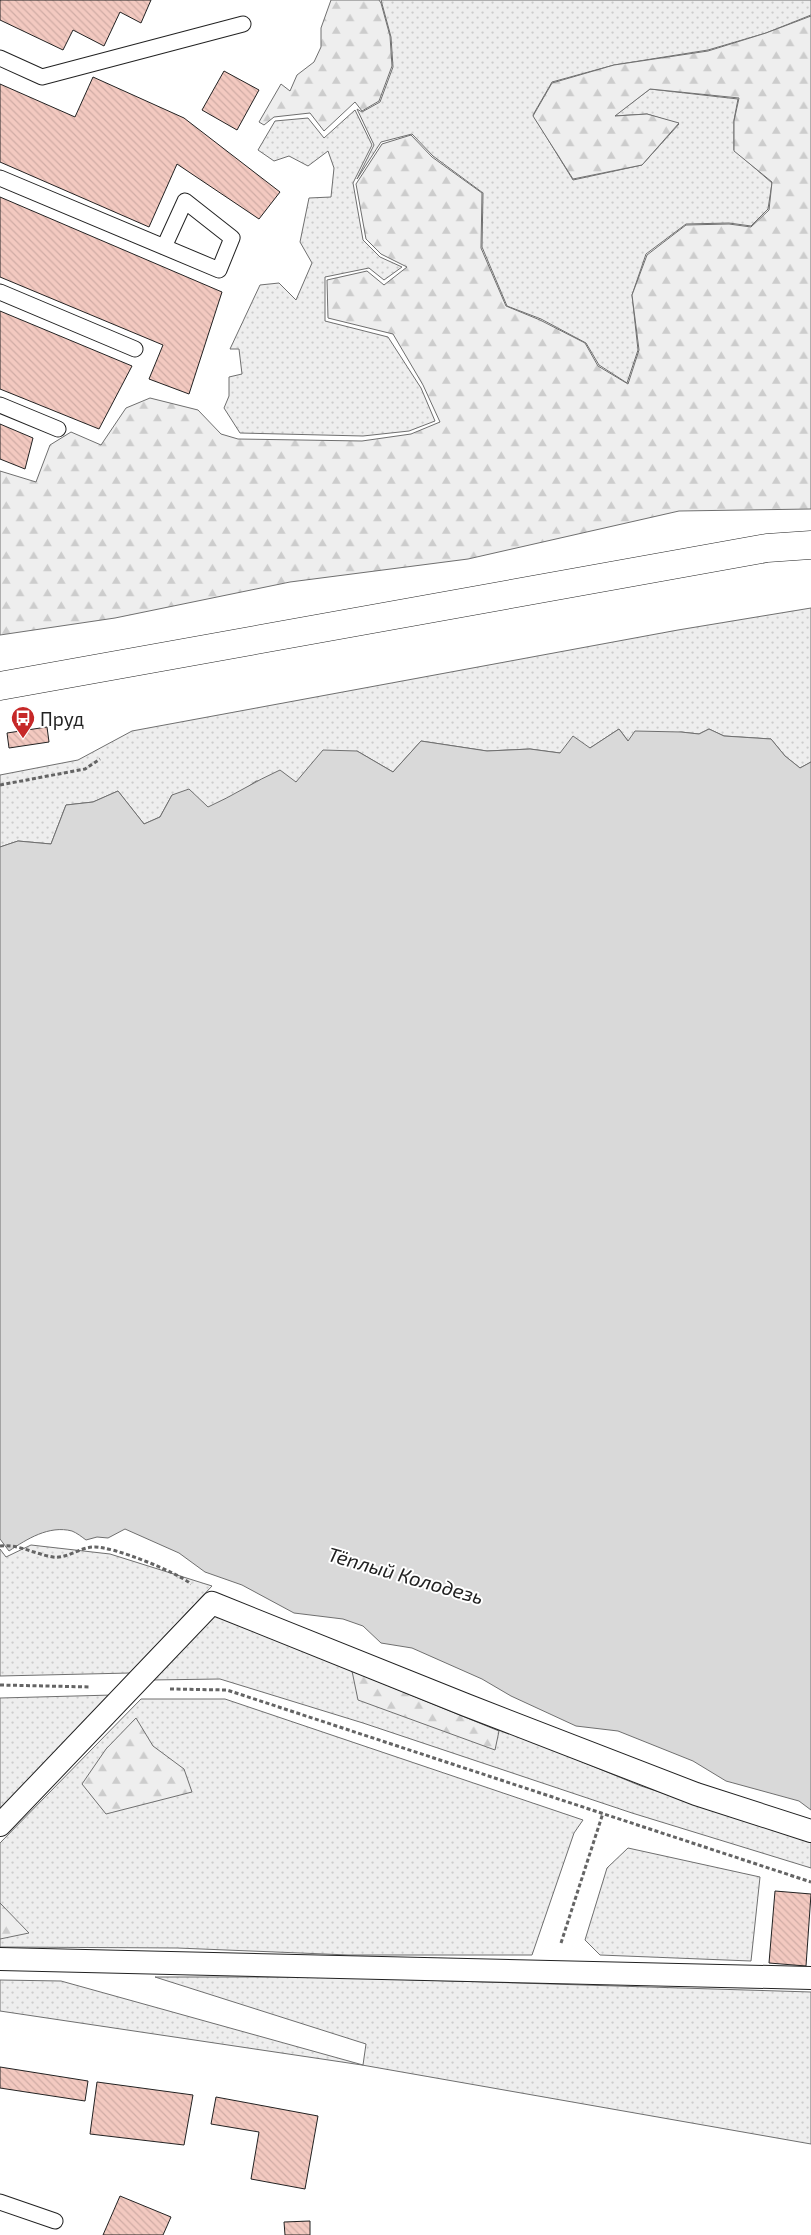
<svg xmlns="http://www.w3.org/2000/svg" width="811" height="2235" viewBox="0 0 811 2235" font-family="'Exo 2',sans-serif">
<defs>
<pattern id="green-dots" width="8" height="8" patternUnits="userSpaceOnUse" patternTransform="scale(1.25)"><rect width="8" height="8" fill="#eee"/><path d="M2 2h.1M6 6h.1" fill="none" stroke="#ccc" stroke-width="1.8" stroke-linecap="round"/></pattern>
<pattern id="forest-firs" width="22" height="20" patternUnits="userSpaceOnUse" patternTransform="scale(1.25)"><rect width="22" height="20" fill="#eee"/><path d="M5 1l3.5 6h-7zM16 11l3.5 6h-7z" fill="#ccc"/></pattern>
<pattern id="building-back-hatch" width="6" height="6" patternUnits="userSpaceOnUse" patternTransform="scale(1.25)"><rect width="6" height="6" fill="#f3c9c0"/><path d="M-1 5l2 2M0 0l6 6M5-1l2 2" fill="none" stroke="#d0aca5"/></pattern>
</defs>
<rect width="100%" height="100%" fill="#fff"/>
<g fill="url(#green-dots)" stroke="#6f6f6f">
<polygon points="381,0 811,0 811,15 766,33 708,50 614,65 552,82 533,115 573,180 642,165 679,124 647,114 614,116 650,89 738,99 734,120 734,150 772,183 768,209 751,226 729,223 686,224 646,254 632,295 638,350 627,383 599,365 586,343 541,319 507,306 482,247 483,193 433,156 412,134 381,142 357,179 374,145 357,109 362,112 380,102 393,67 391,37"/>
<polygon points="355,110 372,145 353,183 363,240 380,257 402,267 384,280 369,268 325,277 325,321 388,337 421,388 435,421 409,431 363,436 240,433 224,408 229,396 229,377 242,374 239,349 230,349 260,285 279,283 296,300 312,263 300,242 309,198 331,197 334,168 328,151 308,166 289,156 274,161 258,150 275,121 308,118 324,138"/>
<polygon points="811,608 811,762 800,768 785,756 771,739 724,736 709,729 699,734 681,732 628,741 619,729 590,748 560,753 530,749 487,751 421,741 393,772 357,751 296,782 256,781 240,793 208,808 172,795 160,817 144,824 118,791 93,802 66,805 51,844 18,841 0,847 0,775 78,760 132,731 678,630"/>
<polygon points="31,1545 110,1554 212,1586 130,1673 0,1676 0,1549 6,1557"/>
<polygon points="215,1611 641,1786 811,1841 811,1868 632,1813 363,1723 220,1679 150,1680"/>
<polygon points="113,1695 0,1811 0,1698"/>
<polygon points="141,1699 225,1699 583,1820 574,1833 532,1955 349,1955 177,1948 0,1947 0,1843"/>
<polygon points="628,1848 760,1877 751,1961 600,1955 585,1940 607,1868"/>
<polygon points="155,1977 323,1977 811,1992 811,2144 362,2065 0,2011 0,1980 61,1981 363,2065 366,2044"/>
</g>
<g fill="url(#forest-firs)" stroke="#6f6f6f">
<polygon points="331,0 379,0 381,3 390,36 392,66 379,101 362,111 355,102 324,131 310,113 274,117 264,125 259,122 281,84 290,91 297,75 314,62 321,47 321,28"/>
<polygon points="811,16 811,509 679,511 468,559 290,582 115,618 0,635 0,471 36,482 50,445 71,432 101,445 126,408 150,398 198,410 221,434 238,439 362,441 411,434 440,422 423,385 393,334 328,318 327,280 367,271 384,285 407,267 381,254 366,239 356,184 382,144 411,135 432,157 482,193 481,248 506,306 540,320 585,343 598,366 628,384 639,350 632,295 647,255 686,225 729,224 751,227 769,210 772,182 734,151 734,121 739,98 650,89 615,116 647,114 679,123 642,165 573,179 533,116 552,83 614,65 708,51 766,33"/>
<polygon points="352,1671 499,1731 495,1750 358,1700"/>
<polygon points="136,1718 153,1746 184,1769 192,1792 106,1814 82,1784 106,1749"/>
<polygon points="0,1903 29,1933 0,1939"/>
</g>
<path fill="#d9d9d9" stroke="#6f6f6f" d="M619,729L628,741L635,731L681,732L699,734L709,729L724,736L771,739L785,756L800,768L811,762V1810L799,1801L726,1781L693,1761L618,1731L576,1726L511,1696L482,1679L412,1648L381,1643L363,1626L343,1619L294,1613L242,1585L205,1572L179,1553L125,1529L108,1538L97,1537L86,1540C82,1537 77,1533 72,1531C49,1525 27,1539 9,1551L0,1539V847L18,841L51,844L66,805L93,802L118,791L144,824L160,817L172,795L189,789L208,807C233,796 255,781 280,770L296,782L323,750L357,751L393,772L421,741L487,751L530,749L560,753L573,736L590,748Z"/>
<g fill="url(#building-back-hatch)" stroke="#222">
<polygon points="0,0 151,0 141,23 120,12 104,46 73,30 63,50 0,20"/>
<polygon points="224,71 259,90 237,130 202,110"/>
<polygon points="93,77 184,118 280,192 259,219 177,164 149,227 0,162 0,84 75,117"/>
<polygon points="0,197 222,292 189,394 149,379 163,345 0,277"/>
<polygon points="0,311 132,366 99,429 0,389"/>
<polygon points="0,424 33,438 25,469 0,459"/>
<polygon points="47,727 49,742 9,748 7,733"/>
<polygon points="775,1891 811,1894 806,1966 769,1963"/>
<polygon points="0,2067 88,2081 85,2101 0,2088"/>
<polygon points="97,2082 193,2095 184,2145 90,2134"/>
<polygon points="216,2097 318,2116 305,2189 251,2179 259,2132 211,2124"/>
<polygon points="120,2196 171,2217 163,2235 103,2235"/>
<polygon points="310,2221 310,2235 285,2235 284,2222"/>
</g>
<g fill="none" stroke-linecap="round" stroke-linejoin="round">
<g stroke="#222" stroke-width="17">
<g id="service">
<polyline points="0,58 42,77 243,24"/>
<polyline points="0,178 219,270 232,238 185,201 164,247"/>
<polyline points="0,292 135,349"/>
<polyline points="0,405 58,429"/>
<polyline points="0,2202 55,2221"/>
</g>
</g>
<g stroke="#222" stroke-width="24">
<g id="pedestrian">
<polyline points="0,1825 212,1603 466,1705 696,1794 811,1831"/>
<polyline points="0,1959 811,1978"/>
</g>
</g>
<g stroke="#222" stroke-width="29">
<polyline id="secondary" points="0,686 767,548 811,545"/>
</g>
<g stroke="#646464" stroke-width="3" stroke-dasharray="4 2.5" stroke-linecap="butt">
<polyline points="0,785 85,769 100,759"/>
<path d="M0,1546C19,1544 34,1554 53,1557C67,1559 80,1547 94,1547C112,1546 177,1572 191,1584"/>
<polyline points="0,1685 91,1687"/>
<polyline points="170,1689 227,1690 811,1882"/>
<polyline points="561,1943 603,1813"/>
</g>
<use href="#service" stroke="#fff" stroke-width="15"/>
<use href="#pedestrian" stroke="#fff" stroke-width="22"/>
<use href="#secondary" stroke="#fff" stroke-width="28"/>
</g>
<defs>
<g id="bus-pin" transform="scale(1.25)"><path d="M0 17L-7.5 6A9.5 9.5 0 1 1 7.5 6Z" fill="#c62828" stroke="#fff"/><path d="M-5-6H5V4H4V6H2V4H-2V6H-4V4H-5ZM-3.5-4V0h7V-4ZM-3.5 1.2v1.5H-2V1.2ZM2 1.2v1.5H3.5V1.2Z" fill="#fff"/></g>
</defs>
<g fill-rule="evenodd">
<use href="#bus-pin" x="23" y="718"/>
</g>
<g text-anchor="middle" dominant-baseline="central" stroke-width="4" stroke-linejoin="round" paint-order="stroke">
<g font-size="19" fill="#222" stroke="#fff" text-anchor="start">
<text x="40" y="718">Пруд</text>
</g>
<g font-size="20" font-style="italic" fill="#222" stroke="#fff">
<text transform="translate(406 1575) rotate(16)">Тёплый Колодезь</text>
</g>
</g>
</svg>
